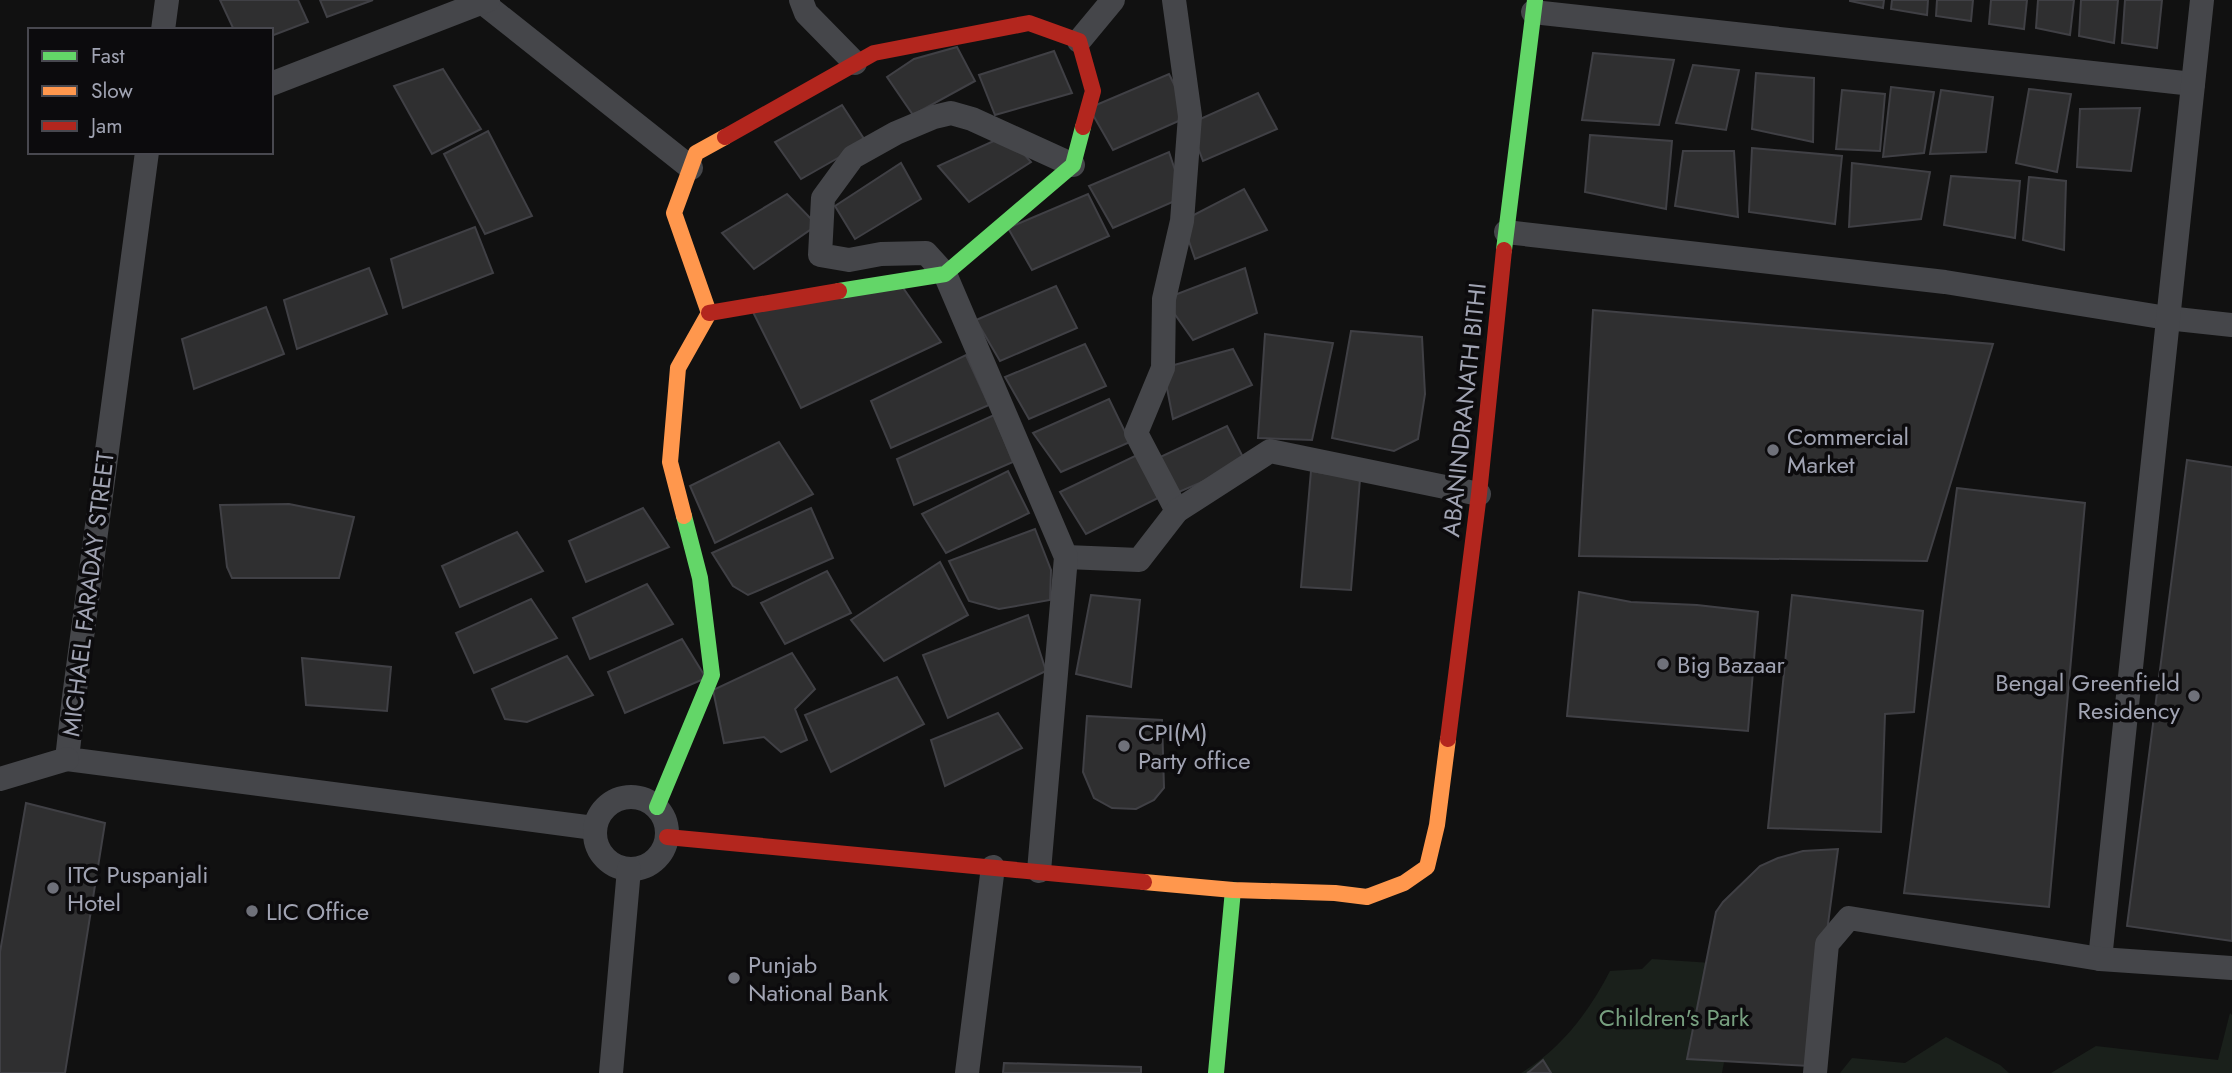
<svg xmlns="http://www.w3.org/2000/svg" width="2232" height="1073" viewBox="0 0 2232 1073" font-family="Jost,sans-serif">
<rect width="100%" height="100%" fill="#111"/>
<g fill="#1a201b">
<path d="M1652,959L1742,965L1722,1073H1521C1561,1049 1589,1012 1610,971L1642,969Z"/>
<polygon points="2230,1013 2232,1015 2232,1073 2051,1073 2096,1046 2218,1060"/>
<polygon points="1946,1037 2000,1065 2009,1073 1840,1073 1852,1058 1905,1063"/>
</g>
<g fill="#2f2f30" stroke="#404045" stroke-width="2">
<polygon points="220,0 298,0 308,22 271,36 271,30 234,30"/>
<polygon points="320,0 373,0 327,17"/>
<polygon points="1850,0 1884,0 1883,8 1850,1"/>
<polygon points="1892,0 1928,0 1927,15 1891,9"/>
<polygon points="1937,0 1973,0 1971,21 1936,16"/>
<polygon points="1991,0 2027,0 2024,29 1989,24"/>
<polygon points="2038,0 2074,0 2070,35 2036,28"/>
<polygon points="2081,0 2118,0 2114,43 2079,36"/>
<polygon points="2125,0 2162,0 2157,48 2122,43"/>
<polygon points="957,47 975,81 913,115 887,77 914,59"/>
<polygon points="1054,51 1072,93 995,115 979,75"/>
<polygon points="1593,53 1674,60 1659,125 1582,120"/>
<polygon points="1693,65 1739,70 1726,130 1676,123"/>
<polygon points="443,69 481,129 432,154 394,86"/>
<polygon points="1756,73 1814,78 1813,142 1752,129"/>
<polygon points="1169,74 1190,116 1113,150 1089,108"/>
<polygon points="1891,87 1934,92 1924,153 1883,157"/>
<polygon points="2029,89 2071,94 2057,172 2016,163"/>
<polygon points="1842,90 1885,94 1880,151 1836,149"/>
<polygon points="1941,90 1993,97 1986,152 1930,154"/>
<polygon points="1258,93 1277,129 1203,161 1189,124"/>
<polygon points="842,105 866,142 801,179 775,142"/>
<polygon points="2140,108 2131,171 2077,167 2080,109"/>
<polygon points="488,131 532,216 485,234 444,154"/>
<polygon points="1007,135 1031,162 969,202 938,166"/>
<polygon points="1590,135 1672,141 1666,209 1585,192"/>
<polygon points="1752,148 1842,156 1835,224 1749,212"/>
<polygon points="1683,151 1734,151 1738,217 1675,206"/>
<polygon points="1169,152 1184,197 1113,228 1089,186"/>
<polygon points="901,163 921,199 855,239 835,206"/>
<polygon points="1852,163 1930,172 1921,219 1849,227"/>
<polygon points="1951,176 2020,181 2015,238 1944,225"/>
<polygon points="2029,177 2066,181 2064,250 2023,240"/>
<polygon points="1244,189 1267,230 1195,259 1182,221"/>
<polygon points="787,194 817,225 754,269 722,233"/>
<polygon points="1088,194 1109,236 1032,270 1008,228"/>
<polygon points="475,227 493,273 403,308 391,259"/>
<polygon points="369,268 387,314 297,349 284,300"/>
<polygon points="1245,268 1257,313 1193,340 1164,299"/>
<polygon points="899,282 941,342 801,408 750,306"/>
<polygon points="1056,286 1077,328 1000,361 976,320"/>
<polygon points="266,307 284,354 194,389 182,339"/>
<polygon points="1593,310 1993,344 1927,561 1579,556"/>
<polygon points="1351,331 1422,337 1425,394 1418,439 1394,451 1332,438"/>
<polygon points="1265,334 1333,343 1312,440 1258,438"/>
<polygon points="1085,344 1106,386 1029,419 1005,377"/>
<polygon points="1233,349 1252,385 1173,419 1163,368"/>
<polygon points="966,355 989,405 891,448 871,401"/>
<polygon points="1109,399 1130,442 1061,472 1033,433"/>
<polygon points="994,415 1013,462 914,505 897,459"/>
<polygon points="1227,426 1246,463 1172,495 1158,458"/>
<polygon points="779,442 813,494 715,543 690,486"/>
<polygon points="1137,455 1158,498 1086,534 1060,492"/>
<polygon points="2187,460 2232,467 2232,941 2127,926"/>
<polygon points="1008,471 1029,513 946,553 922,514"/>
<polygon points="1311,471 1360,479 1351,590 1301,587"/>
<polygon points="1957,488 2085,503 2049,907 1904,893"/>
<polygon points="289,504 354,517 339,578 232,578 227,567 220,505"/>
<polygon points="643,508 669,547 586,582 569,541"/>
<polygon points="811,508 833,558 748,595 733,586 712,553"/>
<polygon points="1035,529 1051,570 1050,600 999,609 969,601 949,561"/>
<polygon points="517,532 543,571 460,607 442,566"/>
<polygon points="940,562 968,615 884,661 851,620"/>
<polygon points="827,571 851,613 785,644 761,603"/>
<polygon points="647,584 673,624 590,659 573,618"/>
<polygon points="1579,592 1631,602 1697,605 1758,612 1748,731 1567,716"/>
<polygon points="1091,595 1140,600 1131,687 1076,674"/>
<polygon points="1792,595 1923,611 1914,712 1885,714 1881,832 1768,828"/>
<polygon points="531,599 557,638 474,673 456,633"/>
<polygon points="1028,615 1046,671 948,718 923,655"/>
<polygon points="682,639 706,678 625,713 608,672"/>
<polygon points="792,653 815,689 795,709 807,740 781,752 764,737 724,743 713,690"/>
<polygon points="567,656 593,695 527,722 505,719 492,689"/>
<polygon points="302,658 391,667 387,711 306,705"/>
<polygon points="897,677 924,724 831,772 805,715"/>
<polygon points="998,713 1022,748 945,786 931,740"/>
<polygon points="1087,716 1162,720 1164,788 1154,800 1136,809 1112,808 1094,798 1083,772"/>
<polygon points="26,803 105,823 65,1073 0,1073 0,952"/>
<polygon points="1838,849 1809,1066 1687,1059 1716,912 1723,902 1760,866 1778,858 1803,851"/>
<polygon points="1543,1060 1551,1073 1527,1073 1529,1072"/>
<polygon points="1004,1063 1141,1067 1141,1073 1003,1073"/>
</g>
<g fill="none" stroke-linecap="round" stroke-linejoin="round">
<g stroke="#45464a" stroke-width="24">
<polyline points="801,0 806,13 855,63"/>
<polyline points="1174,0 1190,116 1182,221 1164,299 1163,368 1136,433 1177,511"/>
<polyline points="482,2 691,168"/>
<polyline points="1533,12 2193,84"/>
<polyline points="163,30 167,0"/>
<polyline points="1079,41 1113,0"/>
<polyline points="271,84 488,0"/>
<polyline points="147,152 74,697 67,759 594,828"/>
<polyline points="1506,232 1945,282 2167,318 2232,325"/>
<polyline points="1066,557 1139,560 1177,511 1270,451 1479,494"/>
<polyline points="0,779 67,759"/>
<circle cx="631" cy="833" r="36"/>
<polyline points="1039,871 1066,557 945,274 926,253 881,254 849,260 820,255 823,198 853,157 896,133 934,117 951,113 972,119 1073,165"/>
<polyline points="2100,959 2202,0"/>
<polyline points="611,1073 629,869"/>
<polyline points="967,1073 993,867"/>
<polyline points="1815,1073 1827,944 1849,918 2100,959 2232,968"/>
</g>
<g stroke="#63d668" stroke-width="16">
<polyline points="1504,250 1535,0"/>
<polyline points="839,291 945,274 1073,165 1083,127"/>
<polyline points="657,807 712,675 700,578 684,516"/>
<polyline points="1216,1073 1233,890"/>
</g>
<g stroke="#ff974d" stroke-width="16">
<polyline points="684,516 670,462 678,368 709,313 674,213 696,153 725,137"/>
<polyline points="1144,882 1233,890 1335,893 1367,897 1404,883 1427,867 1437,825 1448,739"/>
</g>
<g stroke="#b3261e" stroke-width="16">
<polyline points="725,137 874,53 1029,23 1079,41 1093,91 1083,127"/>
<polyline points="709,313 839,291"/>
<polyline points="1448,739 1479,494 1504,250"/>
<polyline points="667,837 1144,882"/>
</g>
</g>
<g fill="#6f717a" stroke="#0c0b0d" stroke-width="2.5">
<circle cx="1773" cy="450" r="7"/>
<circle cx="1663" cy="664" r="7"/>
<circle cx="2194" cy="696" r="7"/>
<circle cx="1124" cy="746" r="7"/>
<circle cx="53" cy="888" r="7"/>
<circle cx="252" cy="911" r="7"/>
<circle cx="734" cy="978" r="7"/>
</g>
<g text-anchor="middle" dominant-baseline="central" stroke-width="7" stroke-linejoin="round" paint-order="stroke">
<g font-size="24" fill="#a1a4b3" stroke="#0c0b0d">
<text transform="translate(1464 410) rotate(-84)">ABANINDRANATH BITHI</text>
<text transform="translate(88 594) rotate(-83)">MICHAEL FARADAY STREET</text>
</g>
<g font-size="24" fill="#a1a4b3" stroke="#0c0b0d" text-anchor="start">
<text x="1787" y="436">Commercial<tspan x="1787" dy="28">Market</tspan></text>
<text x="1677" y="664">Big Bazaar</text>
<text x="2180" y="682" text-anchor="end">Bengal Greenfield<tspan x="2180" dy="28">Residency</tspan></text>
<text x="1138" y="732">CPI(M)<tspan x="1138" dy="28">Party office</tspan></text>
<text x="67" y="874">ITC Puspanjali<tspan x="67" dy="28">Hotel</tspan></text>
<text x="266" y="911">LIC Office</text>
<text x="748" y="964">Punjab<tspan x="748" dy="28">National Bank</tspan></text>
</g>
<g font-size="24" fill="#779f7f" stroke="#0c0b0d">
<text x="1674" y="1017">Children's Park</text>
</g>
</g>
<rect x="28" y="28" width="245" height="126" fill="#0c0b0d" stroke="#48484f" stroke-width="2"/>
<rect x="42" y="51" width="35" height="10" fill="#63d668" stroke="#48484f" stroke-width="2"/>
<text x="91" y="63" font-size="21" fill="#a1a4b3">Fast</text>
<rect x="42" y="86" width="35" height="10" fill="#ff974d" stroke="#48484f" stroke-width="2"/>
<text x="91" y="98" font-size="21" fill="#a1a4b3">Slow</text>
<rect x="42" y="121" width="35" height="10" fill="#b3261e" stroke="#48484f" stroke-width="2"/>
<text x="91" y="133" font-size="21" fill="#a1a4b3">Jam</text>
</svg>
